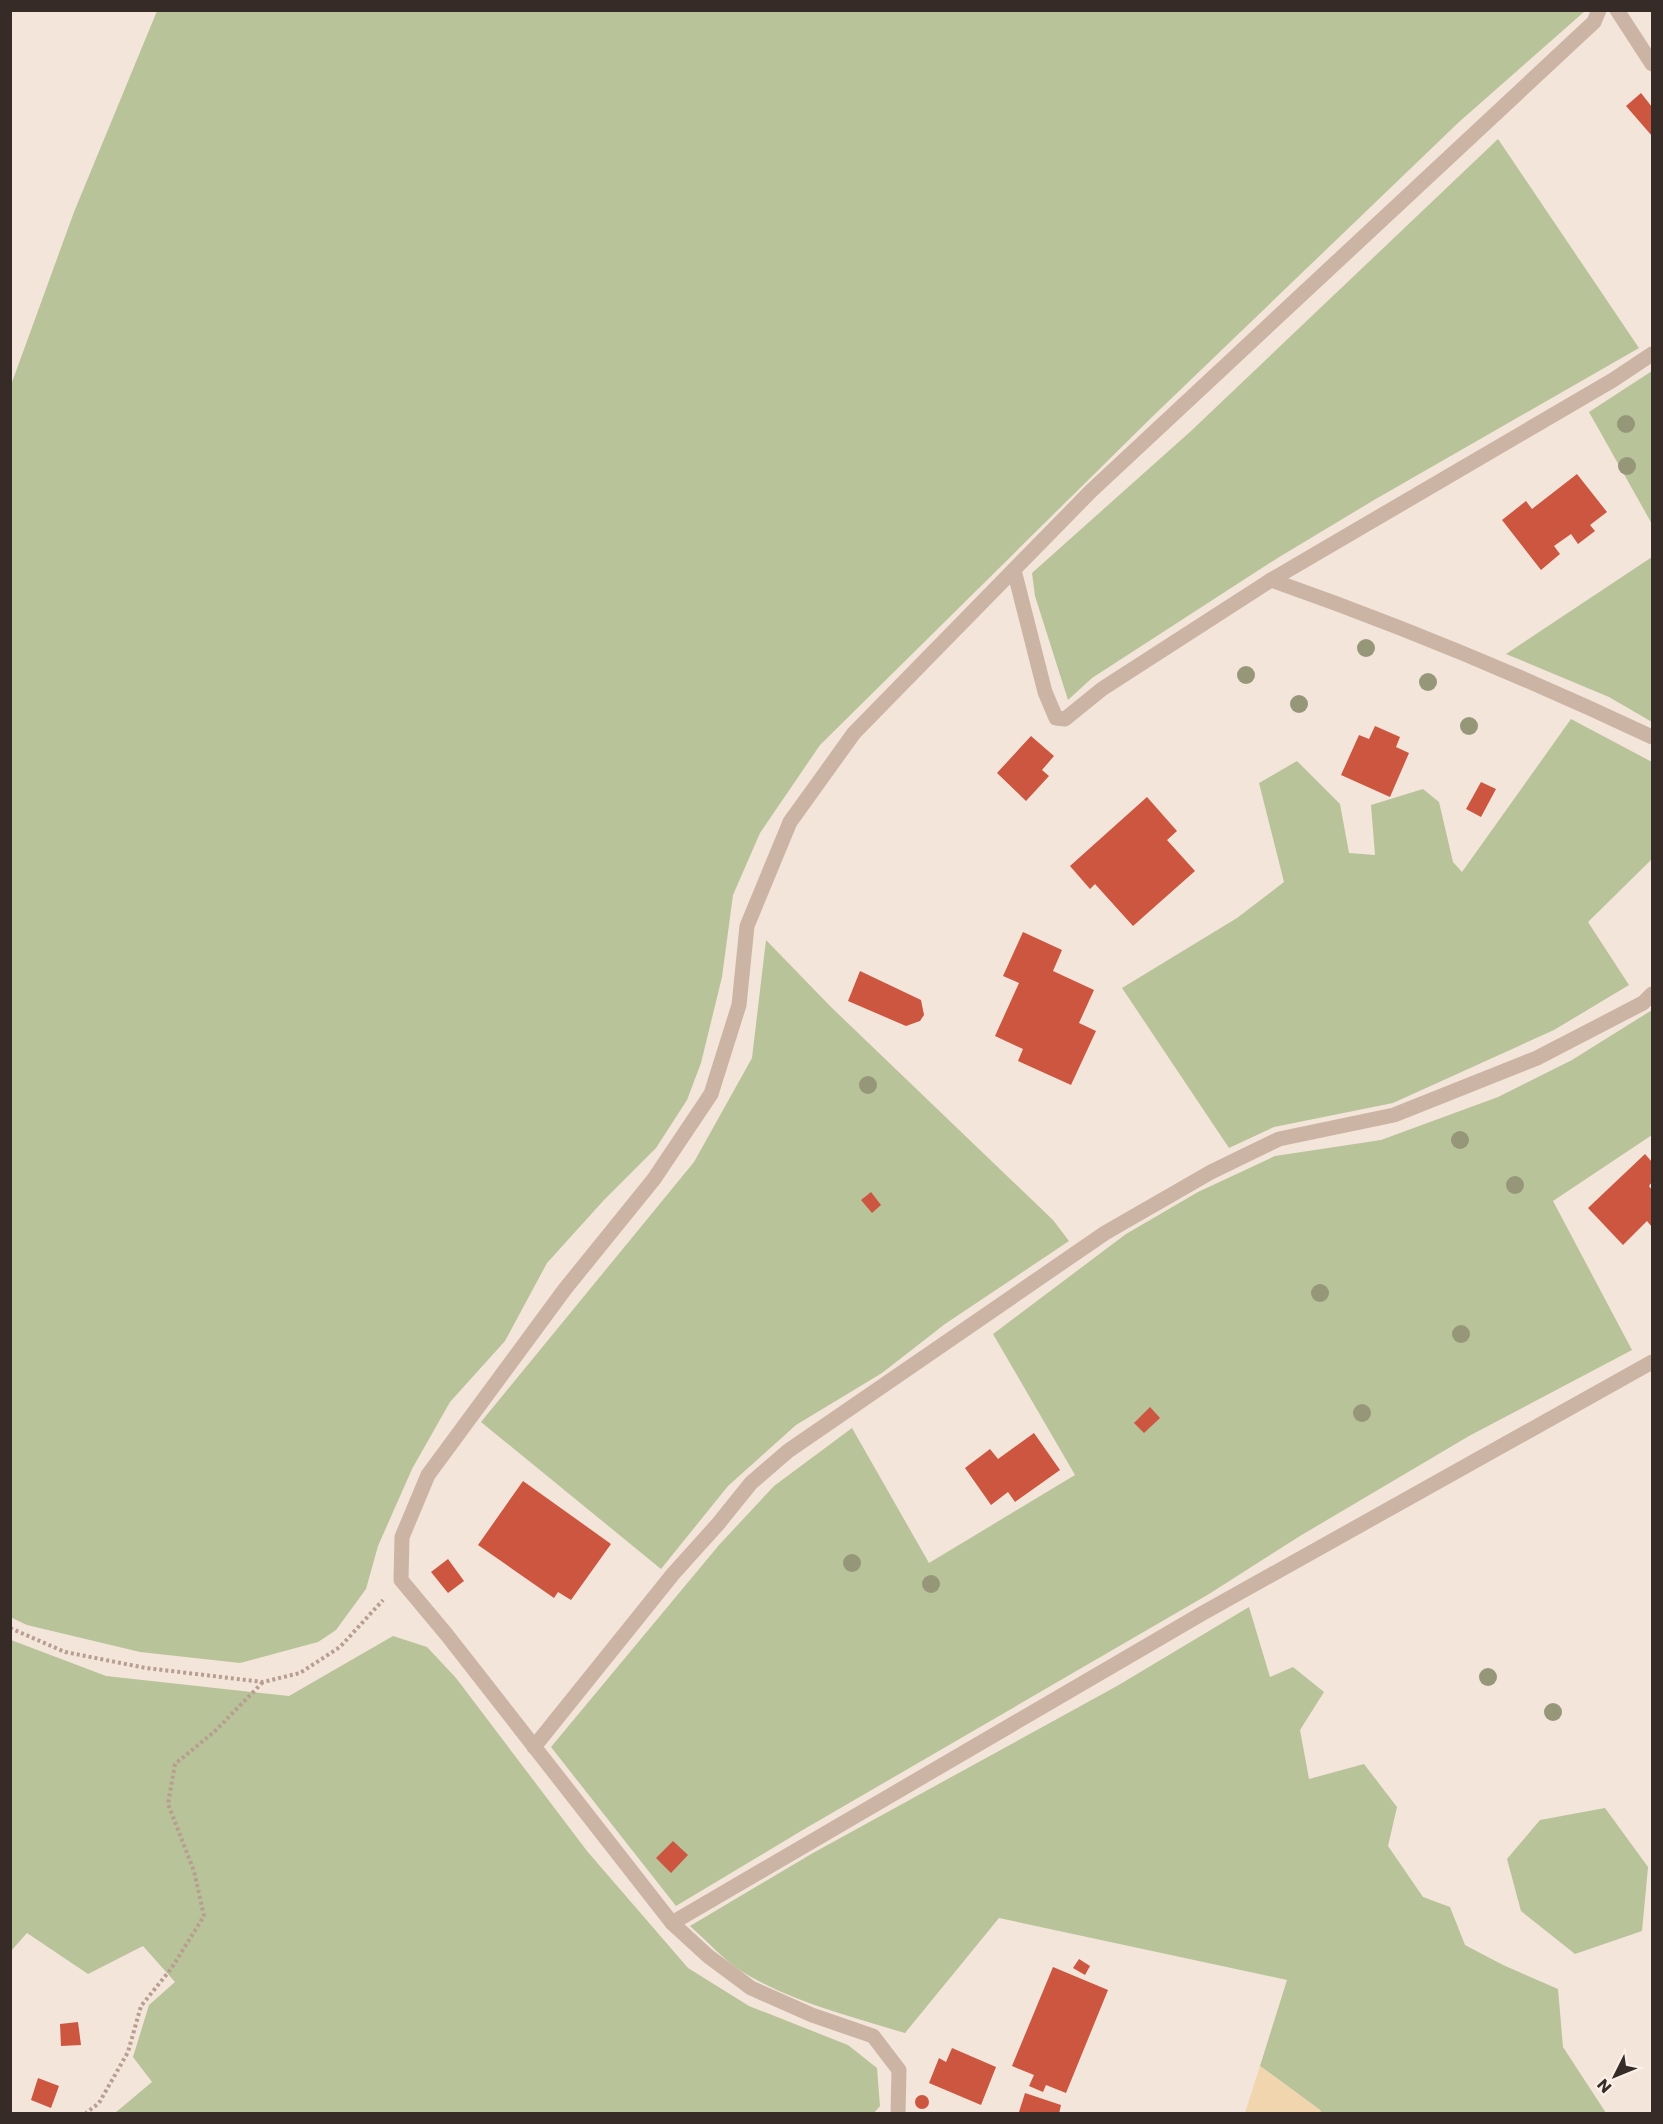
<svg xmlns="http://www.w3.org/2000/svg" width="1663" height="2124" viewBox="0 0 1663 2124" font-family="Poppins,sans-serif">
<rect width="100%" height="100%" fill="#f3e5da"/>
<g fill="#b8c399">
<polygon points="157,11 1585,11 1459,122 1152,417 820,745 760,833 733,895 722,977 701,1063 687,1100 656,1148 604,1200 547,1263 505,1341 450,1402 412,1469 378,1546 366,1589 336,1630 318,1642 240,1663 140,1652 27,1625 10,1617 11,385 74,212"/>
<polygon points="1498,139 1639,348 1374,500 1276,559 1092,678 1068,700 1035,596 1032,573 1191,431"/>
<polygon points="1652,371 1652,524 1589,412"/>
<polygon points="1652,557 1652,722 1609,697 1506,654"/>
<polygon points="1571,719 1652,762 1652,859 1588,922 1629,985 1554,1030 1393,1103 1274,1127 1229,1148 1122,988 1237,918 1284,882 1259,783 1297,761 1340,804 1349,853 1375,855 1371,805 1423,789 1439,802 1453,862 1462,872"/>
<polygon points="766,940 831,1007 1053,1220 1069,1241 945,1324 882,1373 796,1425 728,1486 661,1569 481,1422 694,1162 752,1058"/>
<polygon points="1652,1010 1652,1135 1553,1201 1632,1350 1469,1436 1300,1536 1209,1594 801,1831 676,1906 551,1747 719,1545 774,1486 852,1428 929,1563 1075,1475 993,1334 1126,1234 1198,1192 1275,1156 1381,1140 1498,1097 1572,1060"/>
<path d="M1249,1607L1270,1677L1293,1667L1324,1692L1300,1730L1309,1779L1364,1764L1397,1807L1388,1846L1423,1897L1450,1907L1465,1945L1503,1965L1558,1989L1563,2047L1606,2113H1321L1320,2110L1260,2066L1287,1980L999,1918L905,2033C849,2016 788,2001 738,1969C721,1957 706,1940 690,1926L813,1853L1117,1686Z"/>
<polygon points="393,1636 427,1647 456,1678 587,1851 688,1968 749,2006 848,2045 877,2068 880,2106 874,2113 115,2113 152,2082 133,2057 149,2005 175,1982 143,1946 88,1974 27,1933 11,1951 11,1640 106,1676 289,1696"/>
<polygon points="1605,1808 1648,1867 1642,1931 1575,1954 1521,1911 1507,1859 1540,1820"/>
</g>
<polygon fill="#f0d5af" points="1260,2066 1320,2110 1321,2113 1245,2113"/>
<g fill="#cc563f">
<polygon points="1641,93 1652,107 1652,136 1626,106"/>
<polygon points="1577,474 1607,512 1590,525 1595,531 1578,544 1571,534 1554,546 1560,554 1541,570 1502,520 1526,501 1532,509"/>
<polygon points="1375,726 1400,737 1396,747 1409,753 1390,797 1341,775 1359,735 1369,739"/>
<polygon points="1031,736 1054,756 1042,770 1049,776 1026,801 997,773"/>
<polygon points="1481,782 1496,789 1481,817 1466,809"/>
<polygon points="1147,797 1177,831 1167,840 1195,871 1133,926 1095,884 1090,889 1070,866"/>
<polygon points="1023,932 1062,950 1053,971 1094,990 1079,1023 1096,1031 1071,1085 1018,1061 1023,1049 995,1036 1019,983 1003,976"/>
<polygon points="860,971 921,1000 924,1015 920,1021 906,1026 848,1001"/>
<polygon points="1645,1154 1652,1162 1652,1182 1649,1186 1652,1190 1652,1227 1647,1221 1623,1245 1588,1208"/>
<polygon points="871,1192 881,1205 872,1213 861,1200"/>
<polygon points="1150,1407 1160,1418 1144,1433 1134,1423"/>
<polygon points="1034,1433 1060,1470 1015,1502 1008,1492 991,1505 965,1468 990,1449 998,1459"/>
<polygon points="523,1481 611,1544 571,1600 558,1592 554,1598 478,1545"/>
<polygon points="448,1559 464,1581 448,1593 431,1572"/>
<polygon points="673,1841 688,1855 671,1873 656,1858"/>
<polygon points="1079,1959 1090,1966 1085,1975 1073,1968"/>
<polygon points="1053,1967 1108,1990 1066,2093 1046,2085 1043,2092 1029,2086 1034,2075 1012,2066"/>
<polygon points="78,2022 81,2045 61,2046 60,2024"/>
<polygon points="952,2048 996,2067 981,2105 929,2083 939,2058 946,2062"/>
<polygon points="38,2078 59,2086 51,2108 31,2100"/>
<polygon points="1025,2093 1061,2105 1059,2114 1019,2112"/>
<circle cx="922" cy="2102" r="7"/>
</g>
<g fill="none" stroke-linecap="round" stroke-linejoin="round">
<g stroke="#b79e90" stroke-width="4" stroke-dasharray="3 3" stroke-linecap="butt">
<polyline points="10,1628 65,1652 146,1668 263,1682 300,1673 340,1647 383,1600"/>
<polyline points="85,2114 99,2103 128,2052 141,2006 171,1969 204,1916 194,1871 168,1804 175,1764 214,1732 263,1682"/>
</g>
<g stroke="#ccb4a5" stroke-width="15">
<polyline points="1617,10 1652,64"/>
<polyline points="1014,570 1045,692 1056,718 1065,719 1102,689 1271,580 1613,380 1652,354"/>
<path d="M1271,580C1402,626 1527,678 1652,737"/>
<polyline points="534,1747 673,1574 718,1524 751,1483 788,1451 1105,1233 1211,1172 1279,1139 1394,1115 1537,1058 1643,1003 1652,994"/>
<polyline points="672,1923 1203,1613 1652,1362"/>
<polyline points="898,2114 899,2070 873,2036 812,2015 751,1988 708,1956 672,1923 447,1635 401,1580 402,1537 428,1475 565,1289 654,1179 711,1094 739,1005 747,926 790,822 854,733 1091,491 1594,22 1599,10"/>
</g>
</g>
<g fill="#969779">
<circle cx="1626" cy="424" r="9"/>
<circle cx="1627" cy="466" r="9"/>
<circle cx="1366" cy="648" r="9"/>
<circle cx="1246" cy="675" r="9"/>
<circle cx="1428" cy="682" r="9"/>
<circle cx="1299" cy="704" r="9"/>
<circle cx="1469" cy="726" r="9"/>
<circle cx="868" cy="1085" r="9"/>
<circle cx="1460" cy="1140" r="9"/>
<circle cx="1515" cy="1185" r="9"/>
<circle cx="1320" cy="1293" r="9"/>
<circle cx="1461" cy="1334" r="9"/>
<circle cx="1362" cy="1413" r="9"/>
<circle cx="852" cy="1563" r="9"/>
<circle cx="931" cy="1584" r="9"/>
<circle cx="1488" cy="1677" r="9"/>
<circle cx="1553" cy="1712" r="9"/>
</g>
<rect width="1663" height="2124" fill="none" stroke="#372b27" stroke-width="24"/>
<g transform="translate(1615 2076) rotate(227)" stroke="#faf0e7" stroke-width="4.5" paint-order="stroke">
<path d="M0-4.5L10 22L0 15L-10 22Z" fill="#372b27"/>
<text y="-9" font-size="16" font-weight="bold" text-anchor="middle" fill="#372b27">N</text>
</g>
</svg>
